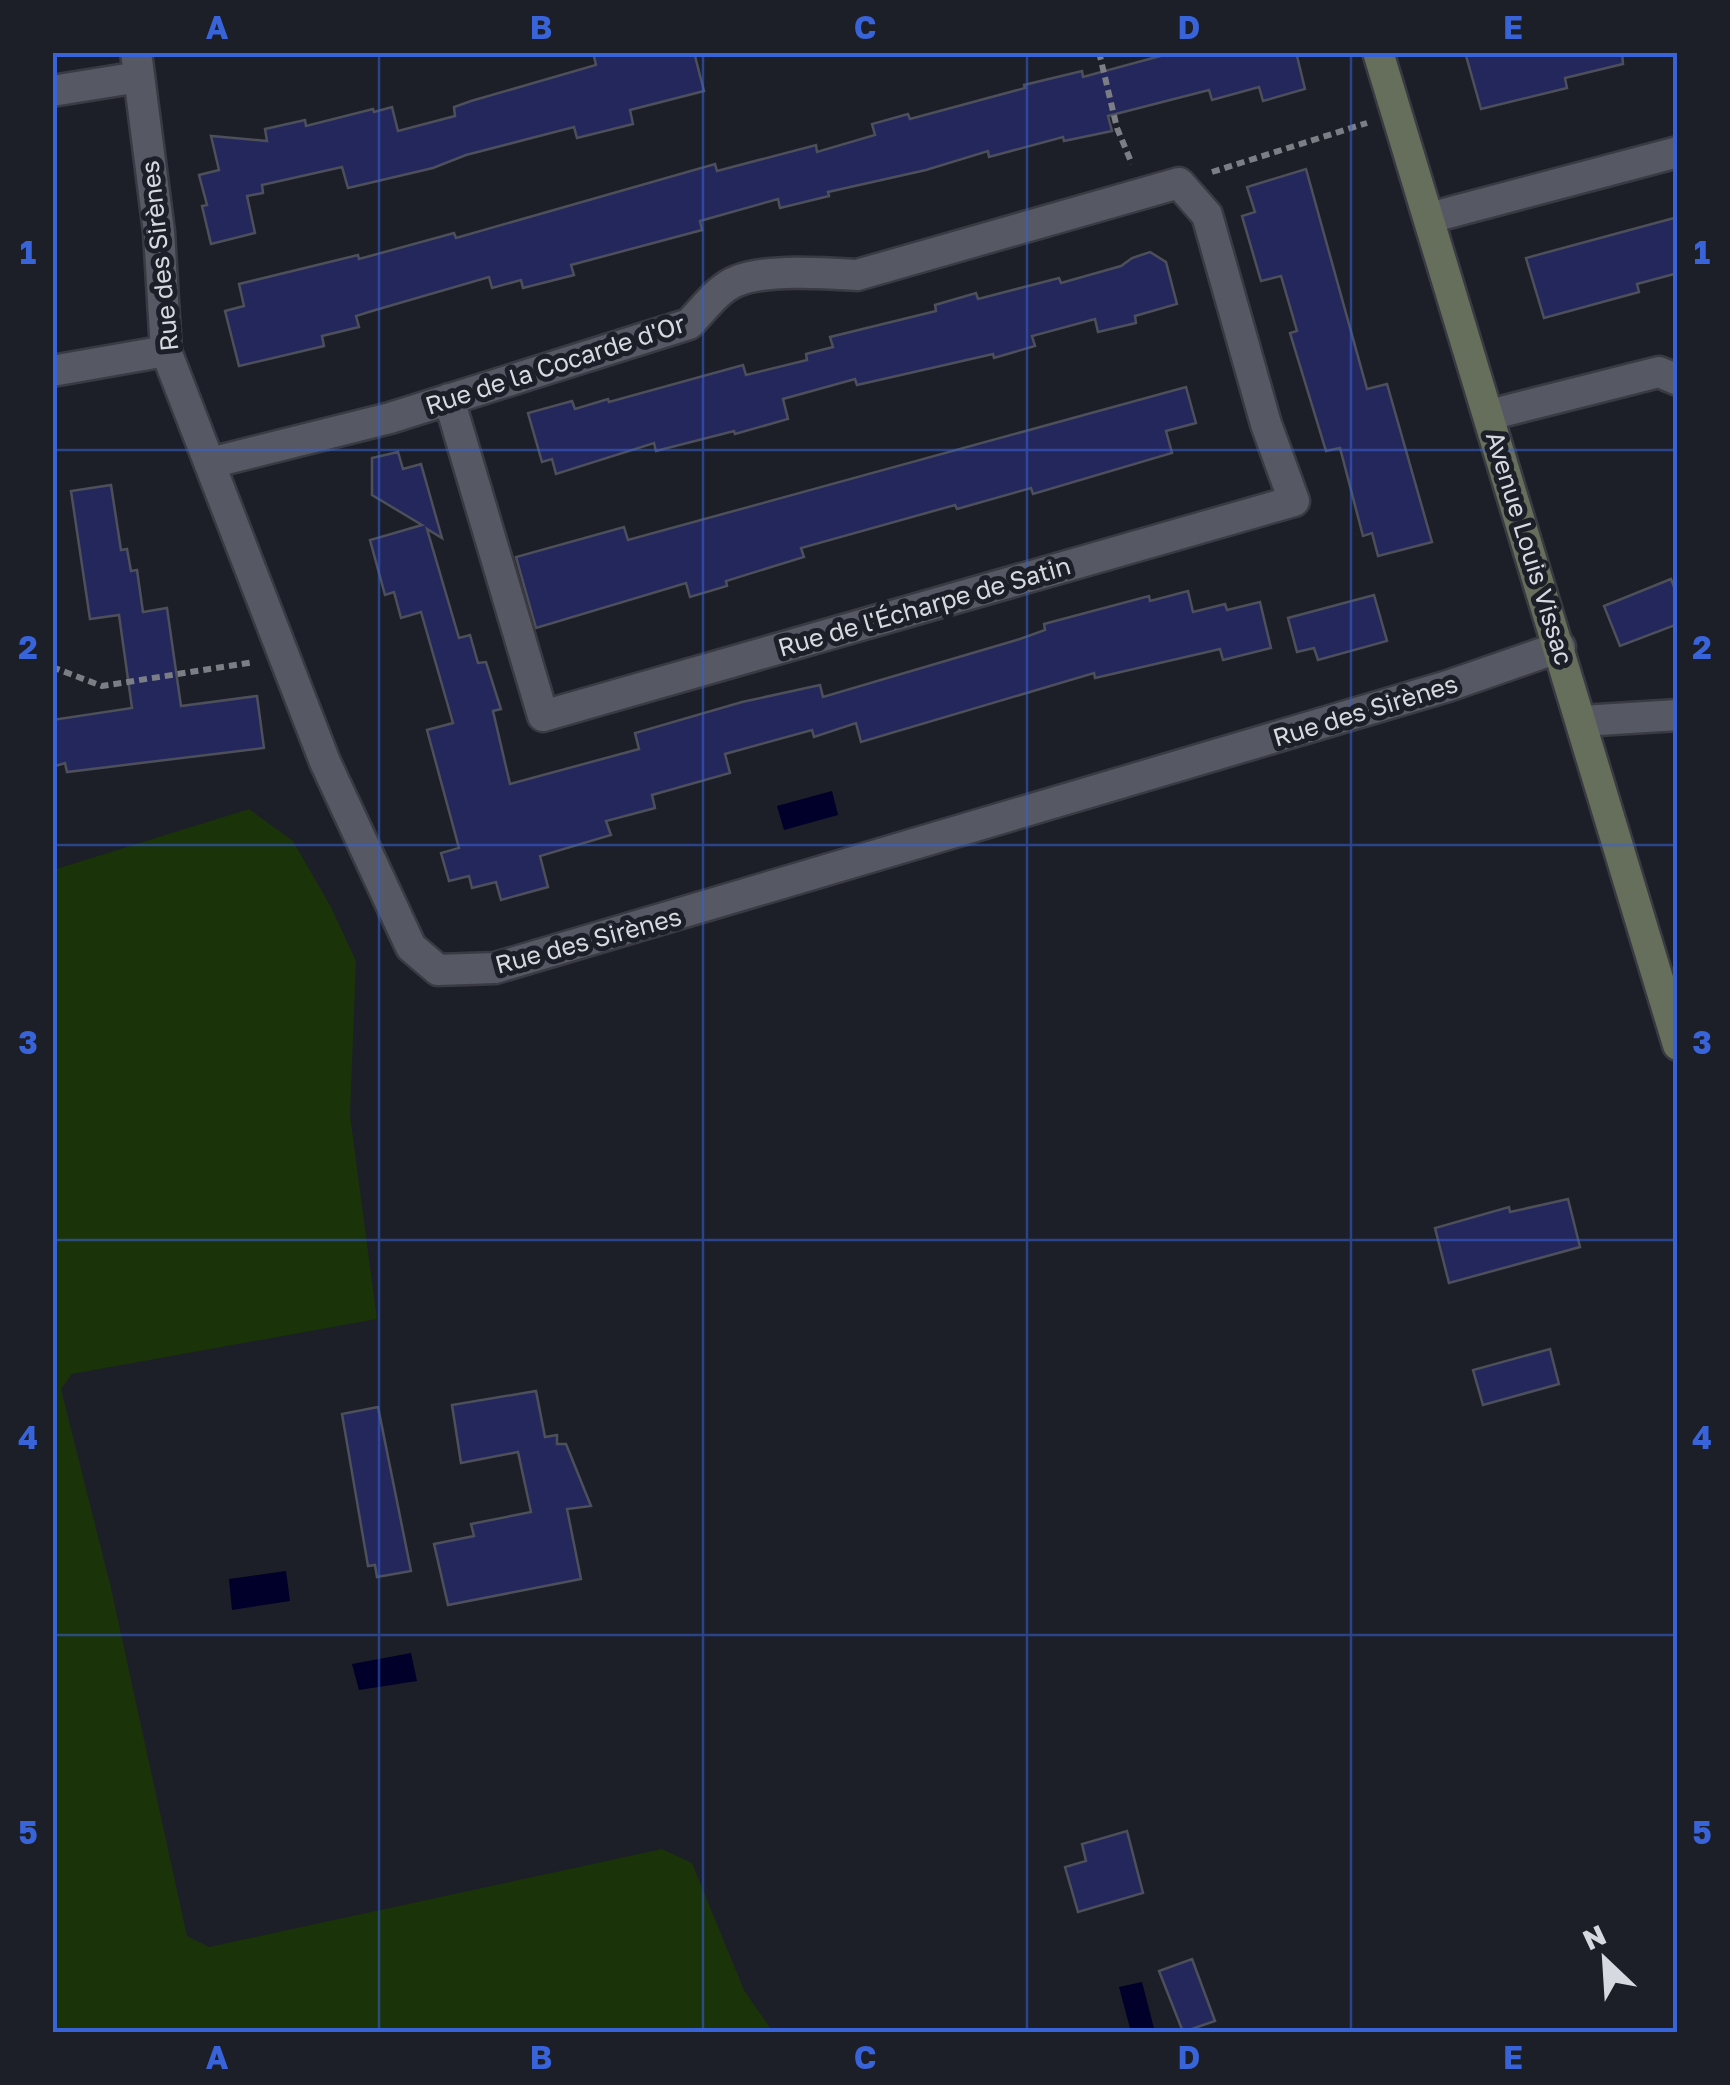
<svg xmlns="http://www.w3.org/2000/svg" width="1730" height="2085" viewBox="0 0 1730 2085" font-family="'Golos Text',sans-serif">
<rect width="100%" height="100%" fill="#1c1e28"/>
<polygon fill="#1a3309" points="249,809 293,841 331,907 356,961 350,1115 377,1319 72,1374 61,1389 111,1588 187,1936 209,1947 662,1849 692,1863 744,1990 773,2032 53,2032 53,870"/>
<g fill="#00002a">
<polygon points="832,791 838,815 784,830 777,806"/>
<polygon points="286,1571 290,1601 232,1610 229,1579"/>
<polygon points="411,1653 417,1681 359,1690 352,1664"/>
<polygon points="1142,1982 1155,2032 1131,2032 1119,1987"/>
</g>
<g fill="#24275b" stroke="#4d4f5a" stroke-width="2.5">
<polygon points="593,52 694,52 704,91 630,110 633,124 577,138 574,127 466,155 433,168 348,188 342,167 262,185 263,193 247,196 255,233 211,244 202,206 207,205 199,175 219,170 211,136 267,141 265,129 305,120 306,126 373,109 374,112 392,107 398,131 455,116 454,107 471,101 596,65"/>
<polygon points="1175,52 1296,52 1305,89 1263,101 1259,87 1212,100 1209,90 1108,116 1112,131 1064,141 1063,137 989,157 988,151 926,170 828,192 829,196 780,208 778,199 700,221 702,230 571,265 574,275 523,288 521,280 492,288 489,277 372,311 356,316 359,327 322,336 324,346 239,366 225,311 244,306 239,284 358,255 359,259 454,233 456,238 715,164 717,171 816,145 817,152 875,135 872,124 908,114 910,119 1025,88 1024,85 1082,71 1083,77"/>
<polygon points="1465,52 1622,52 1623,64 1565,78 1567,88 1481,109"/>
<polygon points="1306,169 1367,389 1387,384 1432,542 1378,556 1372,533 1363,536 1340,448 1326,451 1290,333 1297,331 1281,276 1261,281 1242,216 1255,212 1247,187"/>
<polygon points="1678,217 1678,273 1637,284 1639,292 1544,318 1526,258"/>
<polygon points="1150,252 1166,262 1177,304 1135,316 1136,323 1098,332 1095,319 1032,336 1035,346 1011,353 994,358 993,354 857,385 855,379 783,399 788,419 735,434 734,431 656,451 654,443 556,474 552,459 542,462 528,413 572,401 575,409 608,399 609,402 743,365 746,375 807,360 806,354 833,347 830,337 936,311 935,305 976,293 978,299 1059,278 1061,283 1121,266 1132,258"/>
<polygon points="1186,387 1196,423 1166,431 1172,453 1033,494 1031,488 957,509 955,505 801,548 804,557 726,581 727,586 690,597 686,583 536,628 516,557 624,527 628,540"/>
<polygon points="398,452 403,469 421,464 442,538 427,529 459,638 470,635 478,663 486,662 501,709 493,711 510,784 639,749 635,733 742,702 820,685 823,697 1020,639 1045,630 1044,624 1149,596 1150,601 1188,591 1193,612 1225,604 1227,610 1260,602 1271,648 1223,660 1220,649 1095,678 1094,673 861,742 856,723 814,737 812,730 725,754 730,773 652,795 655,808 606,821 611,835 540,856 548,887 501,900 496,882 472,888 469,876 449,881 441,853 459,848 427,730 453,723 421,612 401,618 394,592 385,595 370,540 422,525 372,495 372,458"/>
<polygon points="111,485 121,550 127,549 131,571 137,570 143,612 167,608 181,706 257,696 264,748 67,772 65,763 52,767 52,720 132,708 119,615 90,619 71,491"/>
<polygon points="1671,579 1678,597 1678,624 1620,646 1604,606"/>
<polygon points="1374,595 1387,641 1318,660 1314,648 1297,652 1288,618"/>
<polygon points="1568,1199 1580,1247 1449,1283 1435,1228 1509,1207 1510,1212"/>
<polygon points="1550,1349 1559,1384 1483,1405 1473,1370"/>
<polygon points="536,1391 545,1437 557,1435 557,1444 566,1444 591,1506 567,1509 581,1579 448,1605 434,1544 474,1536 471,1524 531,1512 518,1452 461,1463 452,1405"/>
<polygon points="378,1407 411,1571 377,1577 375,1565 368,1566 342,1414"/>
<polygon points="1127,1831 1143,1893 1078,1912 1065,1867 1086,1861 1082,1844"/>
<polygon points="1192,1959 1215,2021 1183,2032 1159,1971"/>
</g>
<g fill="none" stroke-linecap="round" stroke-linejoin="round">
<g stroke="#393a42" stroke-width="35">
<g id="street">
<polyline points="136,52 159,232 166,351 325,762 411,947 438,970 495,968 1448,686 1560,647"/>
<polyline points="52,91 139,77"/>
<polyline points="1429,218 1678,152"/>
<polyline points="52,371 166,351"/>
<polyline points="1489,415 1659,372 1678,380"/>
<path d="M210,463L390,418L689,324C703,310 718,288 737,281C767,269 825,273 857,275L1179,183L1207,215L1266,424L1294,501L543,716L449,399"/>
<polyline points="1582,721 1678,715"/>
</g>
</g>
<g stroke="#393a42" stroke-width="35">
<polyline id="secondary" points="1378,52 1678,1045"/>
</g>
<g stroke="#7c7e86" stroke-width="6" stroke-dasharray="8 5" stroke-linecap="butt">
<polyline points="1099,52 1117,128 1132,164"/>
<polyline points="1212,172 1367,123"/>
<polyline points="52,667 102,686 254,662"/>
</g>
<use href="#street" stroke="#565864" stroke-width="30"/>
<use href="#secondary" stroke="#666f5b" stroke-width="30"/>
</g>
<path fill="none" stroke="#3963d9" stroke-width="2.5" stroke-opacity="0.55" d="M379,52V2032M703,52V2032M1027,52V2032M1351,52V2032M52,450H1678M52,845H1678M52,1240H1678M52,1635H1678"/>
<g text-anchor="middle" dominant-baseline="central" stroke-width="10" stroke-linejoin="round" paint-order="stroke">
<g font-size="25" fill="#d7d9e0" stroke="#1c1e28">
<text transform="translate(159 256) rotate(-96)">Rue des Sirènes</text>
<text transform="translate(555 364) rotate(-18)">Rue de la Cocarde d'Or</text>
<text transform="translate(1530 548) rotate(73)">Avenue Louis Vissac</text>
<text transform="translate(924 606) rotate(-16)">Rue de l'Écharpe de Satin</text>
<text transform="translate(1365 710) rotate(-17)">Rue des Sirènes</text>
<text transform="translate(588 940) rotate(-15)">Rue des Sirènes</text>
</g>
</g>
<rect width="1730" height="2085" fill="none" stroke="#1c1e28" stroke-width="110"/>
<g transform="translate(1605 1960) rotate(335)" stroke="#1c1e28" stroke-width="8" paint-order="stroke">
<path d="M0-8L18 38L0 25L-18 38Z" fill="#d7d9e0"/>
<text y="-15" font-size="28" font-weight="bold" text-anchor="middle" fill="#d7d9e0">N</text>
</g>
<rect x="55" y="55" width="1620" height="1975" fill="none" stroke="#3963d9" stroke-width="4"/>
<g font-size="32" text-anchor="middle" font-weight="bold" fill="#3963d9">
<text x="217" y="39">A</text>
<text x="541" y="39">B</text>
<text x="865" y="39">C</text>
<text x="1189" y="39">D</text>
<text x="1513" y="39">E</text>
<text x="28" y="264">1</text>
<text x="1702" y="264">1</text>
<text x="28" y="659">2</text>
<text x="1702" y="659">2</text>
<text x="28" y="1054">3</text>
<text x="1702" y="1054">3</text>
<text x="28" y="1449">4</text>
<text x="1702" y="1449">4</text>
<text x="28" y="1844">5</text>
<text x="1702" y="1844">5</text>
<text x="217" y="2069">A</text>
<text x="541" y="2069">B</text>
<text x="865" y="2069">C</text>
<text x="1189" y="2069">D</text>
<text x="1513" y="2069">E</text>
</g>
</svg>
